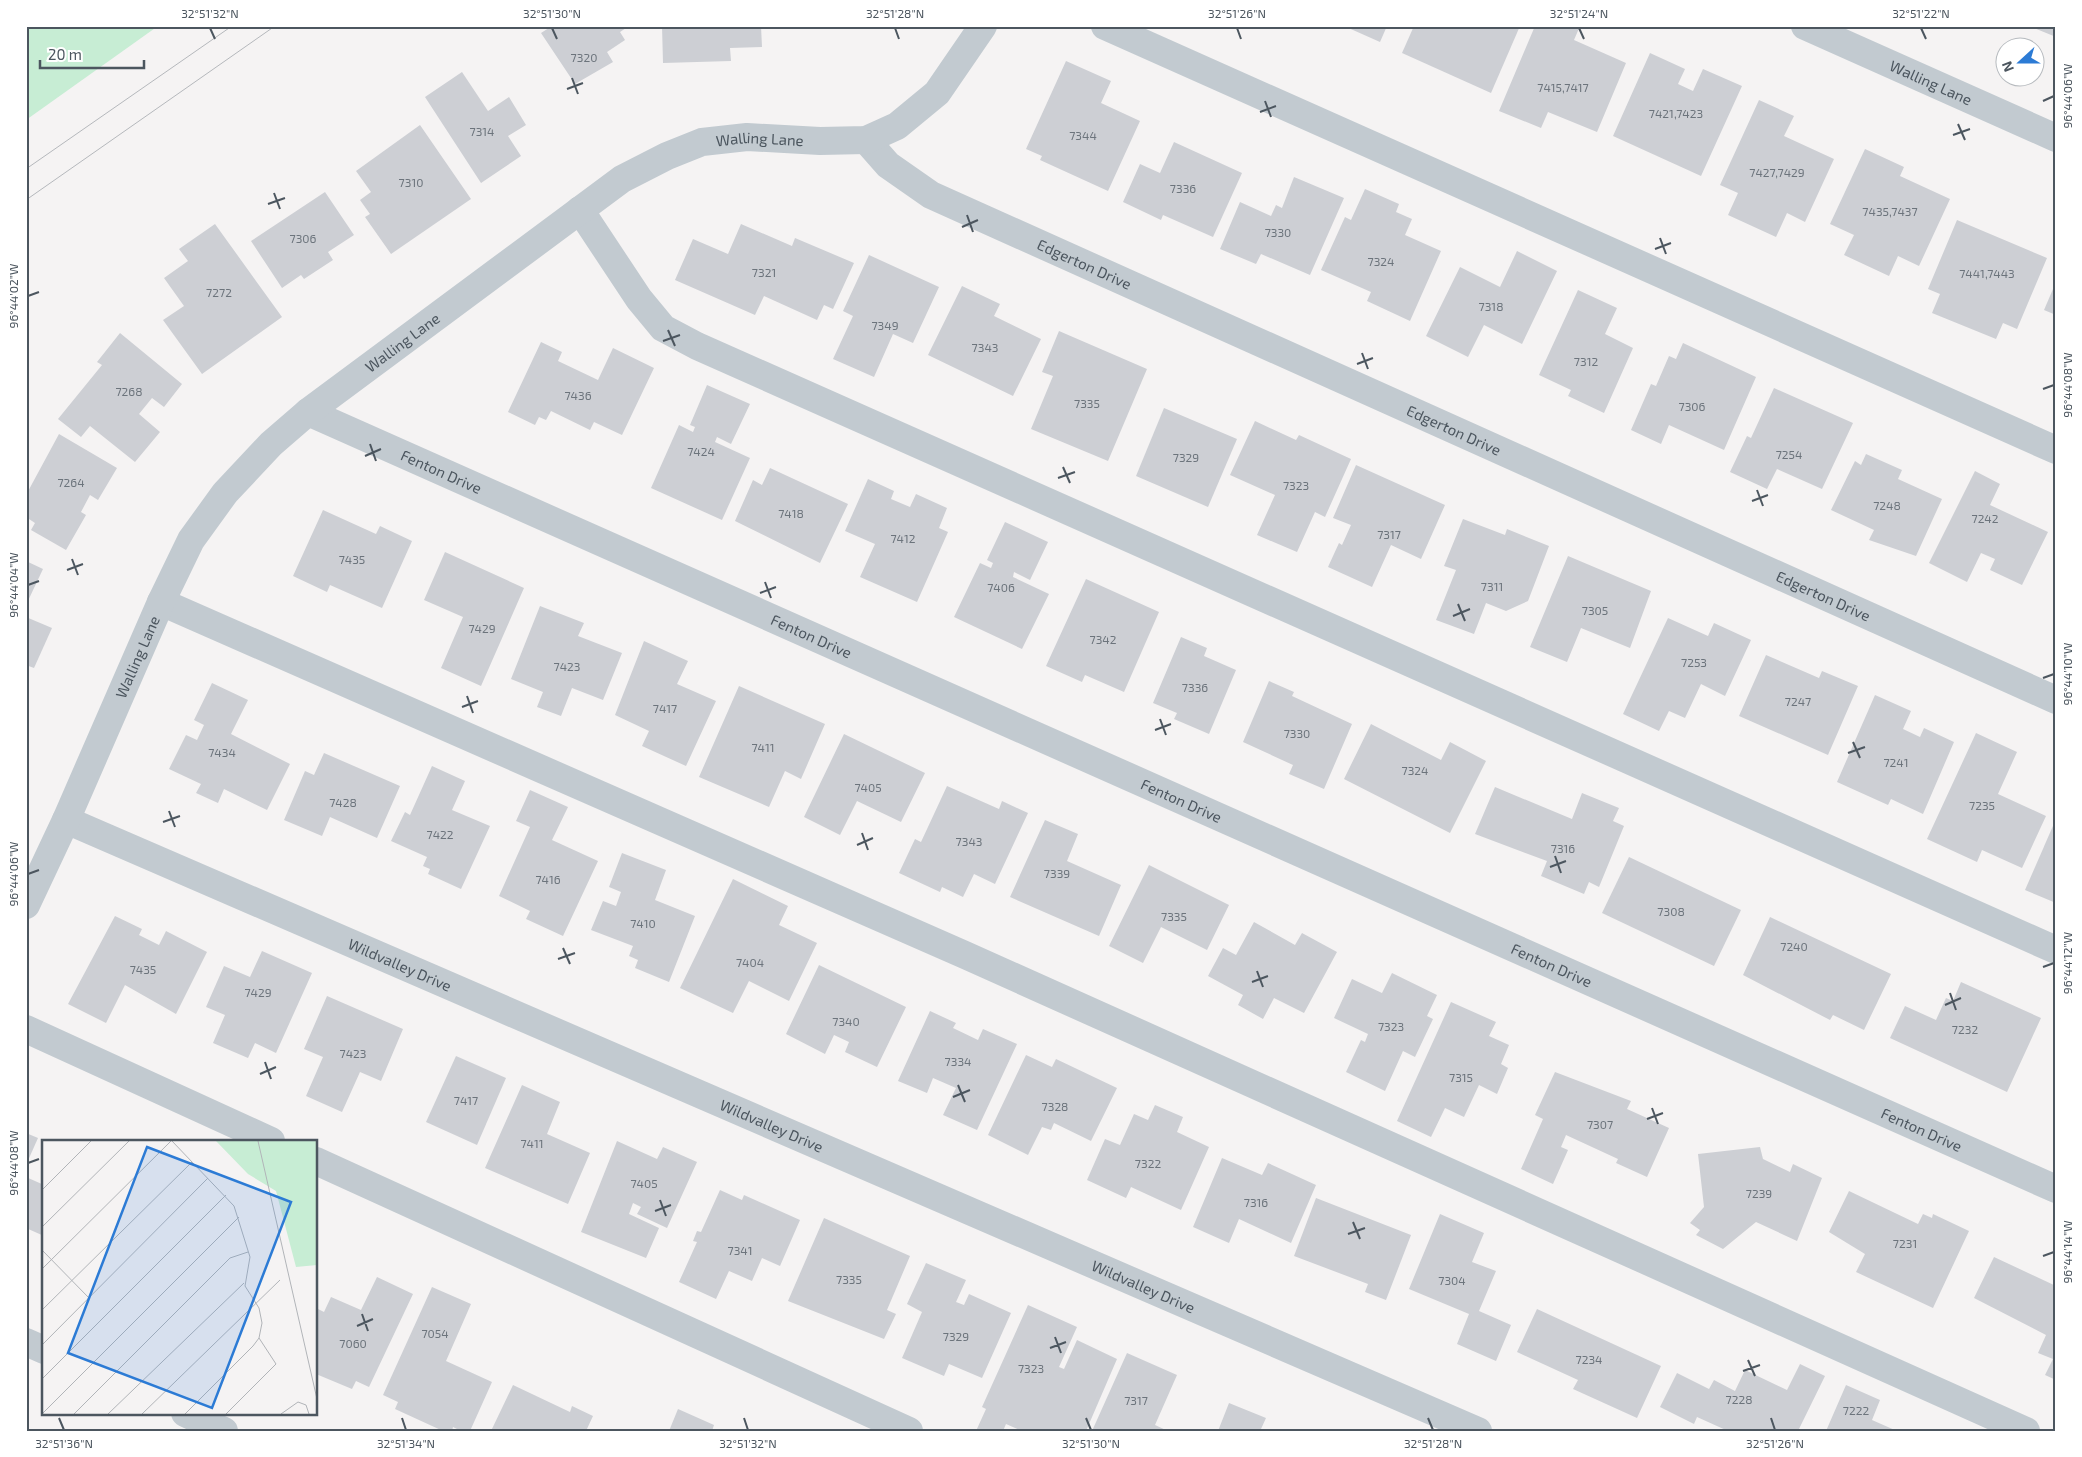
<svg xmlns="http://www.w3.org/2000/svg" width="2082" height="1457" viewBox="0 0 2082 1457" font-family="'Exo 2',sans-serif">
<rect width="100%" height="100%" fill="#f5f3f3"/>
<polygon fill="#c7edd4" points="26,26 158,26 26,120"/>
<g fill="#cdcfd4">
<polygon points="552,26 629,26 620,32 625,40 607,52 613,62 575,84 541,33"/>
<polygon points="662,26 761,26 762,47 730,48 731,61 663,63"/>
<polygon points="1344,26 1387,26 1380,42"/>
<polygon points="1414,26 1520,26 1491,93 1402,53"/>
<polygon points="1535,26 1580,26 1574,40 1626,63 1597,132 1548,112 1541,128 1499,111"/>
<polygon points="2034,26 2056,26 2056,37 2034,28"/>
<polygon points="1650,53 1685,69 1678,84 1693,91 1703,69 1742,86 1701,176 1613,136"/>
<polygon points="1066,61 1111,81 1101,103 1140,121 1108,191 1040,160 1042,156 1026,149"/>
<polygon points="462,72 488,111 509,97 526,125 508,136 521,156 481,183 425,97"/>
<polygon points="1759,100 1794,116 1784,136 1834,159 1805,222 1787,213 1776,237 1728,215 1738,193 1720,185"/>
<polygon points="420,125 471,199 391,254 365,217 370,214 360,200 371,192 356,171"/>
<polygon points="1174,142 1242,173 1213,237 1163,215 1161,220 1123,202 1140,164 1160,173"/>
<polygon points="1865,149 1904,167 1900,176 1950,199 1919,266 1898,256 1889,276 1844,255 1854,235 1830,224"/>
<polygon points="1294,177 1344,198 1310,275 1261,254 1256,264 1220,249 1240,202 1271,216 1276,205 1282,208"/>
<polygon points="1365,189 1399,204 1396,212 1412,219 1405,235 1441,251 1410,321 1367,301 1371,292 1321,270 1345,217 1351,220"/>
<polygon points="325,192 354,235 328,252 333,260 304,279 301,275 282,288 251,241"/>
<polygon points="1957,220 2047,258 2017,329 2003,323 1996,339 1932,313 1940,294 1928,289"/>
<polygon points="215,224 282,317 202,374 163,320 184,306 164,278 188,261 179,249"/>
<polygon points="741,224 792,246 795,238 854,263 833,309 824,305 817,320 764,296 755,315 675,280 693,239 728,254"/>
<polygon points="1517,251 1557,271 1522,344 1484,325 1468,357 1426,336 1460,267 1500,287"/>
<polygon points="869,255 939,287 913,343 893,334 874,377 833,359 853,316 843,311"/>
<polygon points="2056,282 2056,315 2044,310"/>
<polygon points="962,286 1000,304 994,316 1041,339 1013,396 928,355"/>
<polygon points="1578,290 1617,308 1605,334 1633,348 1604,413 1568,396 1571,390 1539,375"/>
<polygon points="1059,331 1147,369 1108,461 1031,429 1053,376 1042,372"/>
<polygon points="120,333 182,384 164,407 152,398 139,414 160,432 135,462 90,426 81,437 58,419 102,365 97,362"/>
<polygon points="541,342 562,352 558,361 598,380 613,348 654,368 622,435 594,422 590,430 551,411 546,420 539,417 535,425 508,412"/>
<polygon points="1683,343 1756,377 1724,450 1669,425 1661,444 1631,430 1651,384 1656,386 1669,356 1676,359"/>
<polygon points="707,385 750,404 731,444 717,437 715,442 750,458 722,520 651,488 679,425 693,432 695,427 690,425"/>
<polygon points="1774,388 1853,423 1822,489 1777,469 1767,489 1730,472 1747,436 1751,438"/>
<polygon points="1164,408 1237,439 1208,507 1136,476"/>
<polygon points="1255,421 1296,440 1299,435 1351,459 1325,517 1315,512 1297,552 1257,535 1275,495 1230,475"/>
<polygon points="59,434 117,468 98,500 90,495 81,512 86,515 66,550 31,530 35,523 26,517 26,495"/>
<polygon points="1866,454 1902,470 1898,479 1942,499 1916,556 1869,540 1874,530 1831,510 1855,461 1861,465"/>
<polygon points="1356,465 1445,505 1421,559 1391,545 1372,587 1328,567 1339,543 1342,545 1351,525 1333,518"/>
<polygon points="770,468 848,504 820,563 735,521 753,480 762,485"/>
<polygon points="1975,471 2000,484 1990,505 2048,532 2022,585 1990,570 1995,559 1981,553 1967,582 1929,563"/>
<polygon points="868,479 894,491 891,499 910,507 916,494 947,508 939,528 948,532 917,602 860,577 875,544 845,531"/>
<polygon points="323,510 376,534 380,526 412,541 382,608 330,585 327,592 293,576"/>
<polygon points="1463,519 1505,535 1507,529 1549,546 1528,601 1506,611 1486,603 1474,634 1436,620 1456,570 1444,566"/>
<polygon points="1005,522 1048,542 1030,580 1014,572 1013,577 1049,594 1022,649 954,617 980,563 991,568 993,563 987,560"/>
<polygon points="445,552 524,588 481,686 441,668 463,617 424,600"/>
<polygon points="1568,556 1651,591 1630,648 1581,628 1567,662 1530,647"/>
<polygon points="26,561 43,569 26,605"/>
<polygon points="1086,579 1159,612 1124,692 1085,675 1082,682 1046,666"/>
<polygon points="540,606 584,623 578,636 622,653 603,700 572,688 561,716 537,707 543,692 511,679"/>
<polygon points="26,617 52,628 34,668 26,665"/>
<polygon points="1668,618 1708,636 1714,623 1751,640 1725,696 1701,684 1685,718 1669,711 1659,731 1623,714"/>
<polygon points="1181,637 1207,648 1204,656 1236,670 1209,734 1174,719 1177,713 1153,703"/>
<polygon points="644,641 688,661 677,684 716,701 686,766 642,746 649,731 615,715"/>
<polygon points="1766,655 1819,678 1822,671 1858,686 1828,755 1739,716"/>
<polygon points="1269,681 1294,692 1292,696 1352,724 1324,789 1289,774 1293,765 1243,742"/>
<polygon points="212,683 248,700 231,734 290,764 267,810 224,789 218,803 196,793 201,784 169,769 186,735 197,740 204,725 194,720"/>
<polygon points="739,686 825,724 801,779 785,771 769,807 699,777"/>
<polygon points="1875,695 1911,711 1903,729 1920,737 1924,728 1954,742 1923,814 1891,799 1888,805 1837,782"/>
<polygon points="1371,724 1441,760 1450,742 1486,761 1450,833 1344,779"/>
<polygon points="1976,733 2017,752 1998,794 2046,816 2022,868 1982,850 1977,862 1927,839"/>
<polygon points="844,734 925,773 901,822 857,801 840,835 804,817"/>
<polygon points="324,753 400,786 377,838 330,817 322,836 284,820 305,771 314,775"/>
<polygon points="432,766 465,781 452,810 490,826 461,889 428,874 430,869 423,866 427,857 391,841 405,812 410,815"/>
<polygon points="947,786 999,809 1002,801 1028,813 995,884 974,874 963,897 942,887 940,892 899,873 915,839 921,842"/>
<polygon points="1495,787 1572,819 1582,793 1619,808 1613,821 1624,826 1599,887 1589,882 1584,894 1541,876 1547,861 1475,834"/>
<polygon points="530,790 568,807 552,840 598,861 563,936 526,919 530,911 499,896 530,827 516,821"/>
<polygon points="2056,819 2056,903 2025,890"/>
<polygon points="1045,820 1078,834 1067,861 1121,885 1099,936 1010,897"/>
<polygon points="622,853 666,870 655,900 695,916 669,982 635,968 638,960 629,956 633,946 591,930 603,901 616,906 621,892 609,887"/>
<polygon points="1629,857 1741,910 1714,966 1602,913"/>
<polygon points="1149,865 1229,905 1207,950 1161,927 1143,963 1109,946"/>
<polygon points="733,879 788,906 779,925 817,943 789,1001 749,981 733,1013 680,988"/>
<polygon points="115,916 142,929 139,935 159,945 166,931 207,952 176,1014 125,985 106,1023 68,1004"/>
<polygon points="1770,917 1891,974 1864,1030 1833,1015 1830,1020 1743,975"/>
<polygon points="1254,922 1295,945 1302,933 1337,952 1304,1013 1274,998 1263,1019 1238,1005 1243,995 1208,976 1223,948 1236,955"/>
<polygon points="262,951 312,973 276,1053 255,1043 248,1058 213,1043 225,1015 206,1007 224,966 250,977"/>
<polygon points="819,965 906,1007 877,1067 845,1052 849,1042 834,1035 825,1054 786,1034"/>
<polygon points="1392,973 1437,995 1427,1016 1433,1019 1415,1057 1403,1051 1385,1091 1346,1072 1361,1040 1365,1042 1368,1034 1334,1018 1352,979 1382,993"/>
<polygon points="1961,982 2041,1018 2007,1092 1890,1038 1905,1006 1936,1020 1946,998 1953,1001"/>
<polygon points="327,996 403,1029 381,1081 360,1072 342,1112 306,1096 323,1057 304,1049"/>
<polygon points="1451,1002 1496,1022 1489,1036 1509,1045 1501,1064 1508,1068 1497,1094 1479,1085 1464,1117 1445,1108 1431,1137 1397,1121"/>
<polygon points="930,1011 956,1023 953,1028 978,1040 983,1029 1017,1044 977,1130 943,1115 956,1088 933,1078 927,1093 898,1081"/>
<polygon points="1026,1055 1052,1067 1056,1059 1117,1088 1091,1141 1054,1123 1051,1130 1042,1127 1028,1155 988,1135"/>
<polygon points="456,1056 506,1078 477,1145 426,1122"/>
<polygon points="1555,1072 1631,1101 1627,1109 1669,1128 1647,1177 1616,1163 1618,1159 1566,1135 1561,1147 1568,1150 1553,1184 1521,1169 1543,1119 1535,1115"/>
<polygon points="522,1085 560,1102 547,1134 590,1153 568,1204 485,1168"/>
<polygon points="1155,1105 1183,1117 1177,1132 1209,1147 1181,1210 1131,1187 1126,1198 1087,1180 1105,1139 1120,1145 1134,1114 1148,1120"/>
<polygon points="26,1133 38,1138 26,1165"/>
<polygon points="617,1141 657,1159 663,1147 697,1162 667,1228 637,1214 641,1207 633,1203 629,1214 659,1228 646,1258 581,1232"/>
<polygon points="1760,1147 1763,1159 1790,1172 1793,1164 1822,1178 1797,1241 1756,1222 1723,1249 1696,1235 1700,1230 1690,1223 1704,1207 1698,1154"/>
<polygon points="1222,1158 1262,1175 1268,1163 1316,1185 1291,1243 1239,1219 1229,1243 1193,1227"/>
<polygon points="26,1177 44,1185 44,1236 26,1228"/>
<polygon points="720,1190 742,1200 744,1195 800,1220 780,1266 762,1258 752,1281 729,1271 716,1299 679,1282 697,1242 693,1241 697,1231 701,1232"/>
<polygon points="1849,1191 1918,1224 1923,1214 1932,1218 1933,1214 1969,1231 1933,1308 1856,1272 1865,1254 1829,1232"/>
<polygon points="1316,1198 1411,1235 1386,1300 1365,1292 1368,1284 1294,1256"/>
<polygon points="1440,1214 1484,1233 1472,1262 1496,1271 1479,1311 1511,1325 1496,1361 1457,1344 1469,1314 1409,1289"/>
<polygon points="824,1218 910,1256 887,1310 896,1314 884,1339 788,1301"/>
<polygon points="1994,1257 2056,1286 2056,1380 2045,1375 2053,1359 2038,1353 2046,1335 1974,1298"/>
<polygon points="926,1263 966,1280 956,1302 964,1305 969,1294 1011,1313 982,1378 949,1364 944,1376 902,1358 922,1312 907,1304"/>
<polygon points="377,1277 413,1294 369,1387 356,1381 352,1389 316,1374 316,1308 324,1312 331,1297 361,1310"/>
<polygon points="432,1287 471,1304 446,1361 492,1382 470,1431 461,1431 453,1427 452,1431 443,1431 395,1409 398,1402 383,1395"/>
<polygon points="1028,1305 1077,1327 1059,1367 1064,1369 1077,1340 1117,1359 1086,1431 1022,1431 1006,1424 1003,1431 976,1431 986,1409 982,1407"/>
<polygon points="1537,1309 1661,1366 1637,1418 1573,1389 1578,1380 1517,1352"/>
<polygon points="1127,1353 1177,1375 1155,1425 1168,1431 1092,1431"/>
<polygon points="1800,1364 1825,1376 1798,1431 1728,1431 1697,1417 1694,1424 1660,1407 1677,1373 1709,1389 1714,1380 1735,1391 1745,1370 1787,1390"/>
<polygon points="513,1385 570,1412 572,1406 593,1416 586,1431 491,1431"/>
<polygon points="1846,1385 1880,1400 1872,1420 1897,1431 1826,1431"/>
<polygon points="1229,1403 1266,1418 1261,1429 1265,1431 1218,1431"/>
<polygon points="678,1409 714,1425 712,1431 669,1431"/>
</g>
<g fill="none" stroke-linecap="round" stroke-linejoin="round">
<g stroke="#c2cad0" stroke-width="28">
<polyline points="1105,26 2056,450"/>
<path id="s1" d="M1805,26L2056,138"/>
<path id="s2" d="M866,140L888,165L931,195L2056,700"/>
<polyline points="580,210 639,299 663,328 697,346 2056,950"/>
<path id="s3" d="M308,412L2056,1189"/>
<polyline points="161,602 965,955 2026,1431"/>
<path id="s4" d="M66,820L1478,1431"/>
<path id="s5" d="M26,905L66,820L161,602L191,540L225,493L271,444L308,412L622,179L667,156L702,142L747,137L820,141L866,140L897,126L937,93L983,26"/>
<polyline points="26,1029 271,1141"/>
<polyline points="316,1161 909,1431"/>
<polyline points="26,1342 44,1350"/>
<polyline points="185,1413 224,1431"/>
</g>
<g stroke="#b5b8bc" stroke-width="1">
<polyline points="26,169 232,26"/>
<polyline points="26,200 275,26"/>
</g>
</g>
<path fill="none" stroke="#4c565f" stroke-width="2" d="M210,28L215,39M552,28L557,39M895,28L899,39M1237,28L1241,39M1579,28L1584,39M1921,28L1926,39M572,78L578,94M567,89L583,83M1265,101L1271,117M2043,101L2054,96M1260,112L1276,106M1958,124L1965,140M1953,135L1970,129M274,193L280,209M268,204L285,198M967,215L973,232M962,227L978,220M1660,238L1666,254M1655,249L1671,243M28,296L39,292M668,330L675,346M663,341L680,335M1362,353L1368,369M1357,364L1373,358M2043,389L2054,385M370,444L376,461M365,456L381,449M1063,467L1070,483M1058,478L1075,472M1757,490L1763,506M1752,501L1768,495M72,559L78,575M67,570L83,564M765,582L771,598M28,585L39,581M760,593L776,587M1458,604L1465,621M1453,616L1470,609M2043,678L2054,674M467,696L473,713M462,707L478,701M1160,719L1166,735M1155,730L1171,724M1853,742L1860,758M1848,753L1865,747M169,811L175,827M163,822L180,816M862,833L868,850M857,845L873,838M1555,856L1561,873M1550,867L1566,861M28,874L39,870M563,948L570,964M558,959L575,953M2043,967L2054,963M1257,971L1263,987M1252,982L1268,976M1950,993L1956,1010M1945,1005L1961,998M265,1062L271,1079M260,1074L276,1067M958,1085L965,1102M953,1097L970,1090M1652,1108L1658,1124M1647,1119L1663,1113M28,1163L39,1159M660,1200L666,1216M655,1211L671,1205M1353,1222L1360,1239M1348,1234L1365,1228M2043,1256L2054,1252M362,1314L368,1331M357,1326L373,1319M1055,1337L1061,1353M1050,1348L1066,1342M1748,1360L1755,1376M1743,1371L1760,1365M59,1418L64,1430M402,1418L406,1430M744,1418L748,1430M1086,1418L1091,1430M1428,1418L1433,1430M1771,1418L1775,1430"/>
<g text-anchor="middle" dominant-baseline="central" stroke-width="4" stroke-linejoin="round" paint-order="stroke">
<g font-size="12" fill="#6c747c">
<text x="584" y="57">7320</text>
<text x="1563" y="87">7415,7417</text>
<text x="1676" y="113">7421,7423</text>
<text x="482" y="131">7314</text>
<text x="1083" y="135">7344</text>
<text x="1777" y="172">7427,7429</text>
<text x="411" y="182">7310</text>
<text x="1183" y="188">7336</text>
<text x="1890" y="211">7435,7437</text>
<text x="1278" y="232">7330</text>
<text x="303" y="238">7306</text>
<text x="1381" y="261">7324</text>
<text x="764" y="272">7321</text>
<text x="1987" y="273">7441,7443</text>
<text x="219" y="292">7272</text>
<text x="1491" y="306">7318</text>
<text x="885" y="325">7349</text>
<text x="985" y="347">7343</text>
<text x="1586" y="361">7312</text>
<text x="129" y="391">7268</text>
<text x="578" y="395">7436</text>
<text x="1087" y="403">7335</text>
<text x="1692" y="406">7306</text>
<text x="701" y="451">7424</text>
<text x="1789" y="454">7254</text>
<text x="1186" y="457">7329</text>
<text x="71" y="482">7264</text>
<text x="1296" y="485">7323</text>
<text x="1887" y="505">7248</text>
<text x="791" y="513">7418</text>
<text x="1985" y="518">7242</text>
<text x="1389" y="534">7317</text>
<text x="903" y="538">7412</text>
<text x="352" y="559">7435</text>
<text x="1492" y="586">7311</text>
<text x="1001" y="587">7406</text>
<text x="1595" y="610">7305</text>
<text x="482" y="628">7429</text>
<text x="1103" y="639">7342</text>
<text x="1694" y="662">7253</text>
<text x="567" y="666">7423</text>
<text x="1195" y="687">7336</text>
<text x="1798" y="701">7247</text>
<text x="665" y="708">7417</text>
<text x="1297" y="733">7330</text>
<text x="763" y="747">7411</text>
<text x="222" y="752">7434</text>
<text x="1896" y="762">7241</text>
<text x="1415" y="770">7324</text>
<text x="868" y="787">7405</text>
<text x="343" y="802">7428</text>
<text x="1982" y="805">7235</text>
<text x="440" y="834">7422</text>
<text x="969" y="841">7343</text>
<text x="1563" y="848">7316</text>
<text x="1057" y="873">7339</text>
<text x="548" y="879">7416</text>
<text x="1671" y="911">7308</text>
<text x="1174" y="916">7335</text>
<text x="643" y="923">7410</text>
<text x="1794" y="946">7240</text>
<text x="750" y="962">7404</text>
<text x="143" y="969">7435</text>
<text x="258" y="992">7429</text>
<text x="846" y="1021">7340</text>
<text x="1391" y="1026">7323</text>
<text x="1965" y="1029">7232</text>
<text x="353" y="1053">7423</text>
<text x="958" y="1061">7334</text>
<text x="1461" y="1077">7315</text>
<text x="466" y="1100">7417</text>
<text x="1055" y="1106">7328</text>
<text x="1600" y="1124">7307</text>
<text x="532" y="1143">7411</text>
<text x="1148" y="1163">7322</text>
<text x="644" y="1183">7405</text>
<text x="1759" y="1193">7239</text>
<text x="1256" y="1202">7316</text>
<text x="1905" y="1243">7231</text>
<text x="740" y="1250">7341</text>
<text x="849" y="1279">7335</text>
<text x="1452" y="1280">7304</text>
<text x="435" y="1333">7054</text>
<text x="956" y="1336">7329</text>
<text x="353" y="1343">7060</text>
<text x="1589" y="1359">7234</text>
<text x="1031" y="1368">7323</text>
<text x="1739" y="1399">7228</text>
<text x="1136" y="1400">7317</text>
<text x="1856" y="1410">7222</text>
</g>
<g font-size="15" fill="#4c565f" stroke="#fff">
<text stroke="none"><textPath href="#s1" startOffset="138">Walling Lane</textPath></text>
<text stroke="none"><textPath href="#s5" startOffset="1112">Walling Lane</textPath></text>
<text stroke="none"><textPath href="#s2" startOffset="254">Edgerton Drive</textPath></text>
<text stroke="none"><textPath href="#s5" startOffset="692">Walling Lane</textPath></text>
<text stroke="none"><textPath href="#s2" startOffset="659">Edgerton Drive</textPath></text>
<text stroke="none"><textPath href="#s3" startOffset="146">Fenton Drive</textPath></text>
<text stroke="none"><textPath href="#s2" startOffset="1064">Edgerton Drive</textPath></text>
<text stroke="none"><textPath href="#s3" startOffset="551">Fenton Drive</textPath></text>
<text stroke="none"><textPath href="#s5" startOffset="272">Walling Lane</textPath></text>
<text stroke="none"><textPath href="#s3" startOffset="956">Fenton Drive</textPath></text>
<text stroke="none"><textPath href="#s4" startOffset="364">Wildvalley Drive</textPath></text>
<text stroke="none"><textPath href="#s3" startOffset="1361">Fenton Drive</textPath></text>
<text stroke="none"><textPath href="#s4" startOffset="769">Wildvalley Drive</textPath></text>
<text stroke="none"><textPath href="#s3" startOffset="1766">Fenton Drive</textPath></text>
<text stroke="none"><textPath href="#s4" startOffset="1174">Wildvalley Drive</textPath></text>
</g>
</g>
<g transform="translate(42 1140)">
<rect width="275" height="275" fill="#f5f3f3"/>
<path d="M174,1H275V125L254,127L234,51L206,34Z" fill="#c7edd4"/>
<path fill="none" stroke="#b1b4b8" stroke-width="1" d="M130,1L192,66L208,117L203,146L217,168L220,183L217,198L211,206L143,274M216,1L275,259M0,50L49,1M0,87L87,1M0,110L47,158M0,129L129,1M0,170L150,22M0,205L166,38M0,239L184,55M0,274L197,77M32,274L188,118L206,112M66,274L202,143M100,274L238,140M184,274L234,224L217,198M239,274L256,262L264,265L267,274"/>
<path fill="#2c7bd5" fill-opacity="0.15" stroke="#2c7bd5" stroke-width="2.5" d="M105,7L249,62L170,268L26,213Z"/>
<rect width="275" height="275" fill="none" stroke="#4c565f" stroke-width="2.5"/>
</g>
<rect width="2082" height="1457" fill="none" stroke="#ffffff" stroke-width="55"/>
<g transform="translate(2020 62) rotate(249)"><circle r="24" fill="#ffffff" stroke="#b7bbbf"/>
<path d="M0-4L9 19L0 12L-9 19Z" fill="#2c7bd5"/>
<text y="-8" font-size="14" font-weight="bold" text-anchor="middle" fill="#4c565f">N</text>
</g>
<path d="M40 60v8h104v-8" fill="none" stroke="#4c565f" stroke-width="2.5"/>
<text x="48" y="60" font-size="15" fill="#4c565f" stroke="#ffffff" stroke-width="4" paint-order="stroke">20 m</text>
<rect x="28" y="28" width="2026" height="1402" fill="none" stroke="#4c565f" stroke-width="2"/>
<g font-size="12" text-anchor="middle" fill="#4c565f">
<text x="210" y="18">32°51'32"N</text>
<text x="552" y="18">32°51'30"N</text>
<text x="895" y="18">32°51'28"N</text>
<text x="1237" y="18">32°51'26"N</text>
<text x="1579" y="18">32°51'24"N</text>
<text x="1921" y="18">32°51'22"N</text>
<text transform="translate(2068 96) rotate(-90)" y="4">96°44'06"W</text>
<text transform="translate(14 296) rotate(-90)" y="4">96°44'02"W</text>
<text transform="translate(2068 385) rotate(-90)" y="4">96°44'08"W</text>
<text transform="translate(14 585) rotate(-90)" y="4">96°44'04"W</text>
<text transform="translate(2068 674) rotate(-90)" y="4">96°44'10"W</text>
<text transform="translate(14 874) rotate(-90)" y="4">96°44'06"W</text>
<text transform="translate(2068 963) rotate(-90)" y="4">96°44'12"W</text>
<text transform="translate(14 1163) rotate(-90)" y="4">96°44'08"W</text>
<text transform="translate(2068 1252) rotate(-90)" y="4">96°44'14"W</text>
<text x="64" y="1448">32°51'36"N</text>
<text x="406" y="1448">32°51'34"N</text>
<text x="748" y="1448">32°51'32"N</text>
<text x="1091" y="1448">32°51'30"N</text>
<text x="1433" y="1448">32°51'28"N</text>
<text x="1775" y="1448">32°51'26"N</text>
</g>
</svg>
